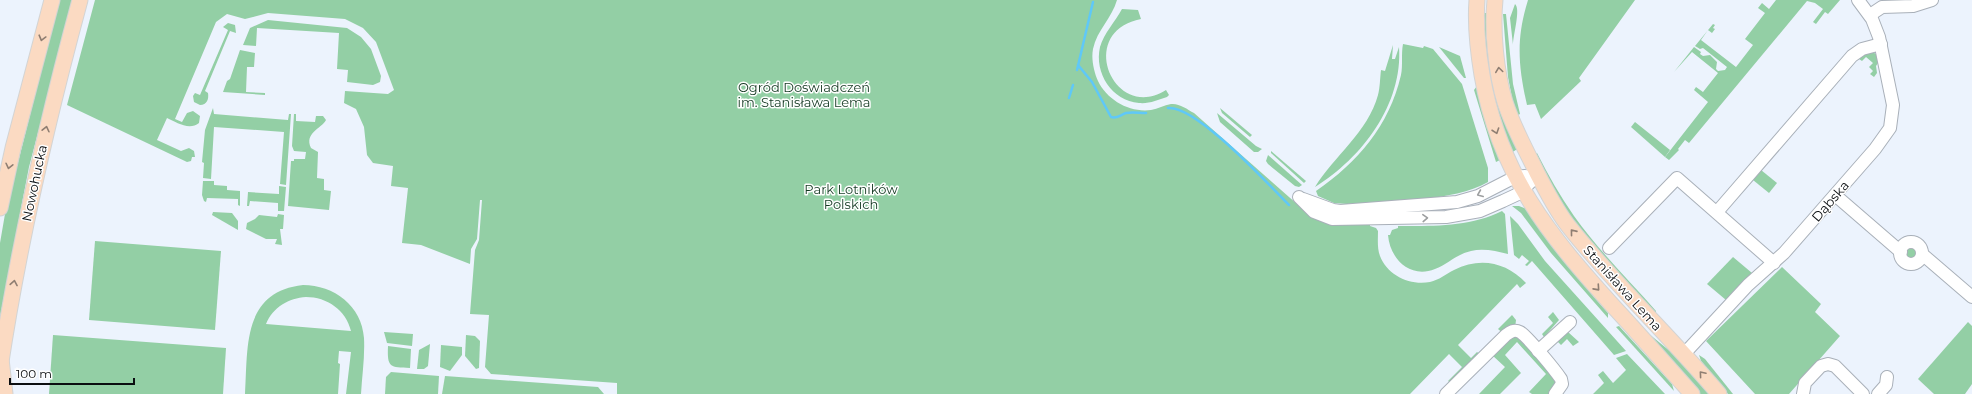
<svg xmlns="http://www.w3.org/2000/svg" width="1972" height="394" viewBox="0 0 1972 394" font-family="Montserrat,sans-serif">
<rect width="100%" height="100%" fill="#ecf3fd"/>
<g fill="#93cfa5" fill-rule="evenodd">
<polygon points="59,0 73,0 29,167 0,317 0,243 5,214"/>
<path d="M95,0H1117C1112,18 1097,30 1093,49C1091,59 1094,72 1098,81C1107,100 1130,113 1151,110C1158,109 1164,105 1171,104C1179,103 1187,109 1194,113L1306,212L1370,224V226L1376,228L1378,231C1378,239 1377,248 1380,256C1387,275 1410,286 1430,282C1439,280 1446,274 1454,270C1480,257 1506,262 1526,283L1520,288L1517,284L1458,345L1471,358L1477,352L1482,356L1453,385L1448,381L1462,367L1449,354L1410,394H617V383L491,374L485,367L489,315L470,314L475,250L479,240L482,200H480L477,239L471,249L470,264L421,245L402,243L408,188L391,186L393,166L373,163L367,155L364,127L356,109L344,103L345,91L388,94L394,90L376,42L363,28L345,19L268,13L245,19L227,14L216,22L175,119L182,122L187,113L193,111L200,116L199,123C189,131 176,122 167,118L157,140L181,151L189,148L194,151L195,157H192L191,161L187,162L67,105Z"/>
<path d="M1528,0H1635L1579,78L1581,81L1541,119L1535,104L1527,105C1518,65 1516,39 1528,0Z"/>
<polygon points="1776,0 1840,0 1828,14 1825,12 1816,24 1813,22 1823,9 1815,3 1807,1 1689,143 1685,140 1678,149 1679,150 1669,160 1665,157 1708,102 1694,90 1696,87 1703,92 1718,73 1692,52 1674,72 1694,47 1701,52 1700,54 1703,56 1710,55 1717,62 1716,69 1718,71 1725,70 1727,67 1703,48 1700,49 1695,46 1713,24 1715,25 1713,28 1715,29 1712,33 1708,30 1701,40 1736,67 1753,45 1745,39 1765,13 1758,8 1762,3 1769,9"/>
<path d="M1515,4C1521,9 1513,35 1513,45L1510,18Z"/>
<path d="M1122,9L1138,10L1141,19C1075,32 1114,123 1166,90L1169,95L1167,97C1158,100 1149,104 1139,103C1112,101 1094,73 1100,47C1104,33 1115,22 1122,9Z"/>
<polygon points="1483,13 1486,13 1489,62 1519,148 1511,153 1496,108 1485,51"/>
<polygon points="1503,14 1506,14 1513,84 1520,114 1518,115 1515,114 1508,77"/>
<polygon points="268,20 347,28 361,37 371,49 381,76 380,82 373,85 347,82 348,70 337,69 339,33 257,28 256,46 243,45 250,28"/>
<path d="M228,23L235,25L236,33L230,31L205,91L208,93C209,99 207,105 200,105L194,102L193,96L195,93L200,95L228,30L223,27Z"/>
<path d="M1403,44L1423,48L1424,46L1433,49L1462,84L1488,168V182C1454,202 1387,201 1347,204L1334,203L1318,196L1316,191C1358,162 1389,126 1401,75C1403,65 1401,54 1403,44Z"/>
<path d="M1393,45L1392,59H1395L1399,47C1403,104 1362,158 1315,187C1334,156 1368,132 1378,95C1380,88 1380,78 1381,70L1385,71Z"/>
<polygon points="1439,47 1460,56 1466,78 1464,78"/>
<polygon points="240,50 255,53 254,67 247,67 246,92 265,93 265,95 223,92 227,81 230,79"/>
<polygon points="1873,52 1877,55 1878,63 1876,66 1877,73 1874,77 1870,74 1873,71 1869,67 1873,63 1866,57 1862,61 1859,59 1861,56"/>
<polygon points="1477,86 1488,130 1500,160 1496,162 1474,90"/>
<polygon points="213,108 214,114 288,120 289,114 291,114 286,185 280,184 284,132 214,127 211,179 203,178 204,163 202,162 205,130"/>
<polygon points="1220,108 1252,135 1250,137 1222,113"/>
<polygon points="1217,113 1256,146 1262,149 1258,152 1254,152 1220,122"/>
<path d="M294,114H296V121L315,122L316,116H323L326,120C321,129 304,133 311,148L318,152L317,178L324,179V190L331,191L329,210L288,206L291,161H294V159H305L306,152L294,151L292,146Z"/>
<polygon points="1635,122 1670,150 1665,157 1631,127"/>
<polygon points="1271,151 1306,181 1304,183 1271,153"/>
<path d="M1537,153C1548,175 1560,196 1574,216C1598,250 1629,280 1656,311V317L1593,247L1561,204L1535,154Z"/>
<polygon points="1268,155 1302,185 1299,187 1295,186 1268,164 1266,161"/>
<polygon points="1761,170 1777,183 1769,193 1753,180"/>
<polygon points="203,181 214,181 214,185 227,186 227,190 240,191 240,206 238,205 238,199 207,198 206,202 204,201 202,195"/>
<polygon points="279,186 286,187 284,211 278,211 278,203 250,201 249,206 247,206 248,192 279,194"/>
<polygon points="1512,206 1519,206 1527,209 1594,297 1608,313 1608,318 1551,253 1521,213"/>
<path d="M1502,211L1505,214L1508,254C1496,251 1483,248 1471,251C1457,254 1448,264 1435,269C1410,279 1390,259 1388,235H1390L1392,230L1398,228V226C1434,226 1470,227 1502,211Z"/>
<polygon points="213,212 232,213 238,221 238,230 212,215"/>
<polygon points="278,214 284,215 283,229 280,229 282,245 275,244 277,239 266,239 246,229 247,223 255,219 259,215 277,217"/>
<polygon points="1510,216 1518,224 1545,261 1626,351 1614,355 1532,261 1527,266 1525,265 1529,261 1522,255 1519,259 1514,255"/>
<polygon points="95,241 221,251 215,330 89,320"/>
<polygon points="1565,241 1643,329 1671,352 1712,394 1699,394 1583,266"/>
<circle cx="1911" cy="253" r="7"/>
<polygon points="1733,257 1752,273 1726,300 1707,284"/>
<polygon points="1782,267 1821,304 1815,312 1840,336 1789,394 1755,394 1706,341"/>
<path d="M303,285C334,285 362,306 364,338C365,357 362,376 361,394H346L351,352L339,351L338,363L340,364L338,394H245C248,347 242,292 303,285ZM306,297C327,297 346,310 351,331L266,324C273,307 289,298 306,297Z"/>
<polygon points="1553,312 1559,320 1544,337 1542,334 1553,323 1548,317"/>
<polygon points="1512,315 1516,320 1515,328 1504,334 1498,329"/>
<polygon points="1968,322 1972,326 1972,384 1965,394 1934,394 1918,379"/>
<polygon points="1619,326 1672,384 1674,391 1616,327"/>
<polygon points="384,332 413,334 412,346 387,343"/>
<polygon points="1568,332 1579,342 1573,346 1567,339 1561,345 1557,341"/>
<polygon points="1516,334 1559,380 1551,394 1532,394 1529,392 1546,374 1517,342 1505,355 1521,373 1500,394 1479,394 1505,367 1492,355"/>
<polygon points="53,335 226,348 223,394 49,394"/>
<polygon points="466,335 475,336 480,341 479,368 476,369 465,356"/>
<polygon points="430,344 428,366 424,369 417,369 419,350"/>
<polygon points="441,345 462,347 462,355 450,371 440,367"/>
<path d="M388,346L411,349L410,368C390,367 387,368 388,346Z"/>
<polygon points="1627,354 1665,394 1593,394 1604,383 1598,375 1603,371 1613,383 1626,370 1616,358"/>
<polygon points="1699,355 1705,359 1733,394 1728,394 1701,361"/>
<polygon points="391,372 439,376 438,394 385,394 386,377"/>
<polygon points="445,376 598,387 604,394 442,394"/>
</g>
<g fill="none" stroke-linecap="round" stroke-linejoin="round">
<g stroke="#5fc8f8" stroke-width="2.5">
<path d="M1078,65L1092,82L1111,117C1117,119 1120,115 1126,113C1132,112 1139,113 1146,113"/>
<polyline points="1077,70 1093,2"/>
<polyline points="1069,98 1073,85"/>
<path d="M1168,108C1196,105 1268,184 1289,205"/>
</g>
<g stroke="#a9b0b9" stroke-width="14">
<g id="minor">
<polyline points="1870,15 1882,7 1913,6 1932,0"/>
<polyline points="1835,195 1901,252"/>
<polyline points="1299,197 1314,212 1332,219 1446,217 1480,211 1503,201 1518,194 1538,175"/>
<polyline points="1303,199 1333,210 1340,211 1457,202 1478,196 1515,177 1525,176"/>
<polyline points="1717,212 1852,56 1862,49 1881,44"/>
<circle cx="1911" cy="253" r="11"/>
<polyline points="1609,248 1677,178 1774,263"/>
<polyline points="1922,254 1972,297"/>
<polyline points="1538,351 1570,322"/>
<polyline points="1684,354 1748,285 1784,253 1875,149 1890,128 1893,105 1879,37 1872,19 1858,0"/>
<path d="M1446,394L1506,335C1510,332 1514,329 1520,332C1528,337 1555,370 1561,379L1562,384L1555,394"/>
<polyline points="1803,394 1805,383 1821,366 1828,364 1835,366 1863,394"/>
<polyline points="1878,394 1886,385 1887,377"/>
</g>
</g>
<g stroke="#d3d4d4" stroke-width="17">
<g id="major">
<path d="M1477,0C1475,25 1478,51 1482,75C1499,174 1549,235 1613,306C1640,335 1666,365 1692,394"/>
<path d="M1495,0C1492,30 1496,73 1505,102C1513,127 1526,150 1537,173C1547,192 1556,211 1570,228C1616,286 1671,337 1719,394"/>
<polyline points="0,208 13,148 52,0"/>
<polyline points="1,359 5,394"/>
<path d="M0,368C19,242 47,122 80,0"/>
</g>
</g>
<use href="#minor" stroke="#fff" stroke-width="12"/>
<use href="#major" stroke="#fbdac2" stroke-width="15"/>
</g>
<defs><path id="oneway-chevron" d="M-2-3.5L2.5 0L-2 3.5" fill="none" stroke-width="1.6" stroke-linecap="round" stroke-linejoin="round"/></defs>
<g stroke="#8f7e72">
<use href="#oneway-chevron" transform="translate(42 38) rotate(105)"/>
<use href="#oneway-chevron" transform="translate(1499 70) rotate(-98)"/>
<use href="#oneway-chevron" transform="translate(46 129) rotate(-77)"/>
<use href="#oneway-chevron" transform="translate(1496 131) rotate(71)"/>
<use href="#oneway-chevron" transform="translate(9 166) rotate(103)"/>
<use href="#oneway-chevron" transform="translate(1573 232) rotate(-129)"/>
<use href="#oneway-chevron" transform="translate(14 283) rotate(-80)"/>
<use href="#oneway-chevron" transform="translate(1597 288) rotate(48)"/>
<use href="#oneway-chevron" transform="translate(1702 374) rotate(-130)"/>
</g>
<g stroke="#9d9fa0">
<use href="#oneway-chevron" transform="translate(1480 194) rotate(157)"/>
<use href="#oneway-chevron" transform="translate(1425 218) rotate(-3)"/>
</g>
<g text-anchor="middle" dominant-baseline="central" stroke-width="3" stroke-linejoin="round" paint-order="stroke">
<g font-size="13" fill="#133821" stroke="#fff">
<text x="804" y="87">Ogród Doświadczeń<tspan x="804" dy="15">im. Stanisława Lema</tspan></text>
<text x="851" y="189">Park Lotników<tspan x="851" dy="15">Polskich</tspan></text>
</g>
<g font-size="13" fill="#0b0e11" stroke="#fff">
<text transform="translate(34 183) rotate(-78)">Nowohucka</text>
<text transform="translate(1830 201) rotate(-49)">Dąbska</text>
<text transform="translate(1623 288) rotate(48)">Stanisława Lema</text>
</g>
</g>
<path d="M10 378v6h124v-6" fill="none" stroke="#0b0e11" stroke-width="2"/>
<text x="16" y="378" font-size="12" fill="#0b0e11" stroke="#ffffff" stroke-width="3" paint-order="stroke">100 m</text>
</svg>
